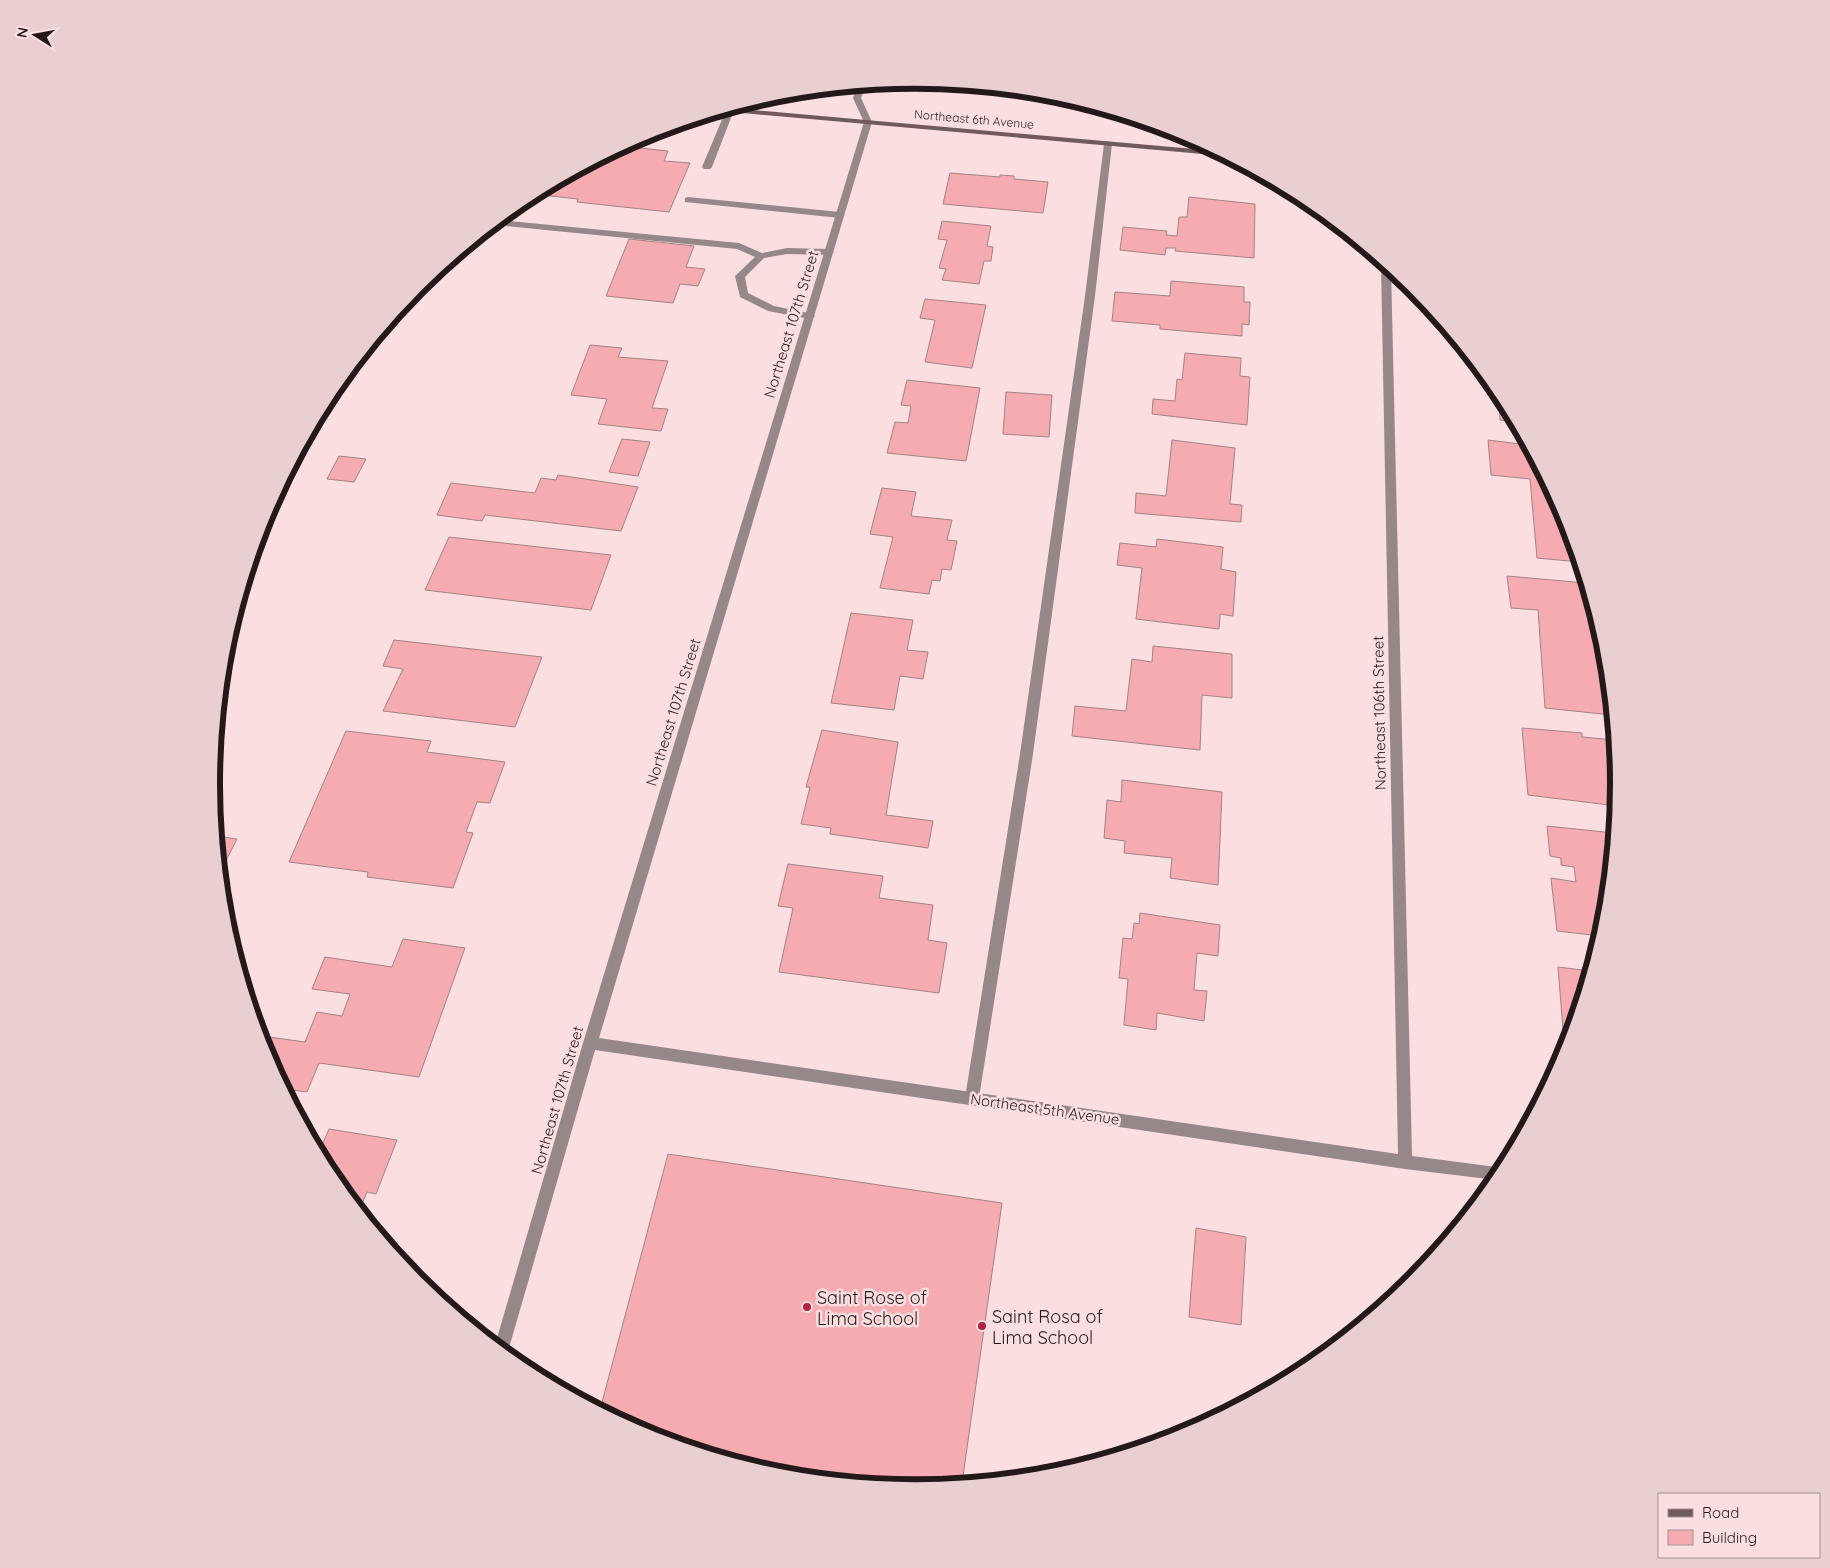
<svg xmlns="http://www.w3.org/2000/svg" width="1830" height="1568" viewBox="0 0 1830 1568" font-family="Quicksand,sans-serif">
<rect width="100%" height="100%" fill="#fbdfe0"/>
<g fill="#f5abb0" stroke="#a28385">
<polygon points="622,146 668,151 664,161 690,163 669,212 577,202 578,199 532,194"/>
<polygon points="950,173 1000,177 1000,175 1014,176 1014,179 1048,182 1043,213 943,204"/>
<polygon points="1189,197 1255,204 1254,258 1175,251 1176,248 1166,248 1165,255 1120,250 1123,227 1167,231 1166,235 1177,236 1179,217 1187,217"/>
<polygon points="942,221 991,226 987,246 993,247 991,261 984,261 979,284 942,280 946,269 939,268 947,240 938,239"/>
<polygon points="629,239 694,246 686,267 705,269 698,286 680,284 673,303 606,296"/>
<polygon points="1171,281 1244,287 1244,302 1250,302 1249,325 1242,324 1242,336 1160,329 1160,325 1112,321 1115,292 1170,296"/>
<polygon points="925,299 986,305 972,368 925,362 935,320 920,318"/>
<polygon points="590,345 622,348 618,357 668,361 652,408 668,409 661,431 598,424 607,399 571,395"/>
<polygon points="1185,353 1241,358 1240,376 1250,377 1247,425 1152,414 1153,399 1175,401 1177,379 1182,380"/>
<polygon points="1484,373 1501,393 1516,422 1500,420 1499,392 1485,390"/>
<polygon points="907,380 980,388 966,461 887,453 895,422 908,423 911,406 901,405"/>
<polygon points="1006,392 1052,395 1049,437 1003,434"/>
<polygon points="622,439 650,442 638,476 609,472"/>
<polygon points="1172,440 1235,448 1230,504 1242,505 1241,522 1135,513 1136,493 1166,496"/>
<polygon points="1488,440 1528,445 1566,515 1580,562 1537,558 1530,479 1491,475"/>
<polygon points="339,456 366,459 354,482 327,479"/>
<polygon points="558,475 638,487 621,531 485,515 482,521 437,515 451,483 535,493 541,478 556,480"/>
<polygon points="882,488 916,492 911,516 952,520 947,540 957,541 951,570 942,569 940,581 932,580 929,594 880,588 893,537 870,534"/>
<polygon points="449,537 611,555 591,610 425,590"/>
<polygon points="1157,539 1223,547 1221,569 1236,572 1233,616 1220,614 1219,629 1136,619 1142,568 1117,565 1120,543 1156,547"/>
<polygon points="1507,576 1586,583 1606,647 1612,715 1545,708 1538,610 1511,608"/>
<polygon points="851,613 913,620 907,650 928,652 923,679 900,676 894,710 831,703"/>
<polygon points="394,640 542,657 515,727 383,711 403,669 383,666"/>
<polygon points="1153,646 1232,654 1232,698 1202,695 1200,750 1072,736 1075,706 1126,711 1132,659 1152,662"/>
<polygon points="1522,728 1582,733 1582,737 1615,740 1619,784 1617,806 1528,795"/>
<polygon points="822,730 898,742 886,815 933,821 928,848 830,834 831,828 801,824 810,787 806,787"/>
<polygon points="346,731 431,741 427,752 505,762 490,803 477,802 466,832 473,833 453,888 367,877 368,872 289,862"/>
<polygon points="1122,780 1222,792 1218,885 1170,878 1172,858 1124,853 1125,841 1104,838 1107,800 1121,802"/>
<polygon points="1547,826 1614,833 1605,922 1601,936 1557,931 1551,878 1576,882 1574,867 1561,865 1561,858 1550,856"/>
<polygon points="216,836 237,839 220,872"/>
<polygon points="788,864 883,876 879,898 933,905 928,940 947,943 939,993 779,972 793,908 778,906"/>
<polygon points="1140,913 1220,925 1218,956 1197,953 1194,990 1207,991 1204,1021 1157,1013 1156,1030 1124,1025 1128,979 1119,978 1123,938 1132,939 1134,923 1139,924"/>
<polygon points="403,939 465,948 419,1077 319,1063 307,1092 284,1089 264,1050 269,1037 305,1042 317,1012 342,1016 350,994 312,989 325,957 392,967"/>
<polygon points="1558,967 1590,971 1565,1054"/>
<polygon points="329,1129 397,1140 376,1194 367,1192 359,1211 329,1175 318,1154"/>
<polygon points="668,1154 1002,1203 962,1483 915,1488 777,1474 645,1434 600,1410"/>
<polygon points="1196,1228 1246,1237 1241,1325 1189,1317"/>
</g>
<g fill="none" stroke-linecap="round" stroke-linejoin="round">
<g fill="#968889" fill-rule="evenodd">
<polygon points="731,108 734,110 712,167 710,169 704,169 702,167 726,110"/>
<polygon points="1108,141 1112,144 1095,296 1033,754 979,1098 977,1103 972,1105 967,1103 965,1098 1020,754 1085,296 1104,144"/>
<polygon points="688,197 840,212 845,215 840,218 685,202 685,198"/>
<polygon points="509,221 739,243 762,253 787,248 829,249 834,252 829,255 787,254 764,258 745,277 748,293 774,306 813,314 815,316 810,319 768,311 740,297 735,276 755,257 737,249 506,226 506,222"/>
</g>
<polygon fill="#968889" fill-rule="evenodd" points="866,85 861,98 872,122 599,1038 1398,1154 1381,264 1383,262 1391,268 1412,1156 1504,1168 1496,1180 1405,1169 595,1050 507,1355 495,1345 583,1043 864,122 853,98 857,86"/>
<polygon fill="#6f5b5c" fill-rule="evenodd" points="730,108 1217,151 1225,156 720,111"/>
</g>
<g fill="#b42243" stroke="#fbdfe0" stroke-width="2">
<circle cx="807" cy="1307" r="5"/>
<circle cx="982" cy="1326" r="5"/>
</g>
<g text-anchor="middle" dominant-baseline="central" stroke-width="5" stroke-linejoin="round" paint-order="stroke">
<g font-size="12" fill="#241919" stroke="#fbdfe0">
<text transform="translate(974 119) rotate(5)">Northeast 6th Avenue</text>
</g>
<g font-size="15" fill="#241919" stroke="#fbdfe0">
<text transform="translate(791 324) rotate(-73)">Northeast 107th Street</text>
<text transform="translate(673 712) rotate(-73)">Northeast 107th Street</text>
<text transform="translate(1379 713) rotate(-91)">Northeast 106th Street</text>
<text transform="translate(557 1100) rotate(-74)">Northeast 107th Street</text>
<text transform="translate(1045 1109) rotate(8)">Northeast 5th Avenue</text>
</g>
<g font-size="18" fill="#241919" stroke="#fbdfe0" text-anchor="start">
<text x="817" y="1297">Saint Rose of<tspan x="817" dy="21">Lima School</tspan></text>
<text x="992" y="1316">Saint Rosa of<tspan x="992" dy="21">Lima School</tspan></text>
</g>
</g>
<path d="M0 0H1830V1568H0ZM220 784a695 695 0 1 1 1390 0a695 695 0 1 1-1390 0Z" fill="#eacfd0" fill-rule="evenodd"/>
<path fill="none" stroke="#241919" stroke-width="6" d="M220 784a695 695 0 1 1 1390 0a695 695 0 1 1-1390 0Z"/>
<rect x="1658" y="1493" width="162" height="65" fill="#fbdfe0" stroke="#a59090"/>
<rect x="1668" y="1509" width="25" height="8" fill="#6f5b5c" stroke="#a59090"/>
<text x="1702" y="1518" font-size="15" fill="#241919">Road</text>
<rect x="1668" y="1530" width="25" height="15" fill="#f5abb0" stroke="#a59090"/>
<text x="1702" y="1543" font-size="15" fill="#241919">Building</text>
<g transform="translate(35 35) rotate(281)" stroke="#fbdfe0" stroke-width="4" paint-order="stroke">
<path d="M0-4L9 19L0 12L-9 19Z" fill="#241919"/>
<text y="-8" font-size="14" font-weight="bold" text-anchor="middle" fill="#241919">N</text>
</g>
</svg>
